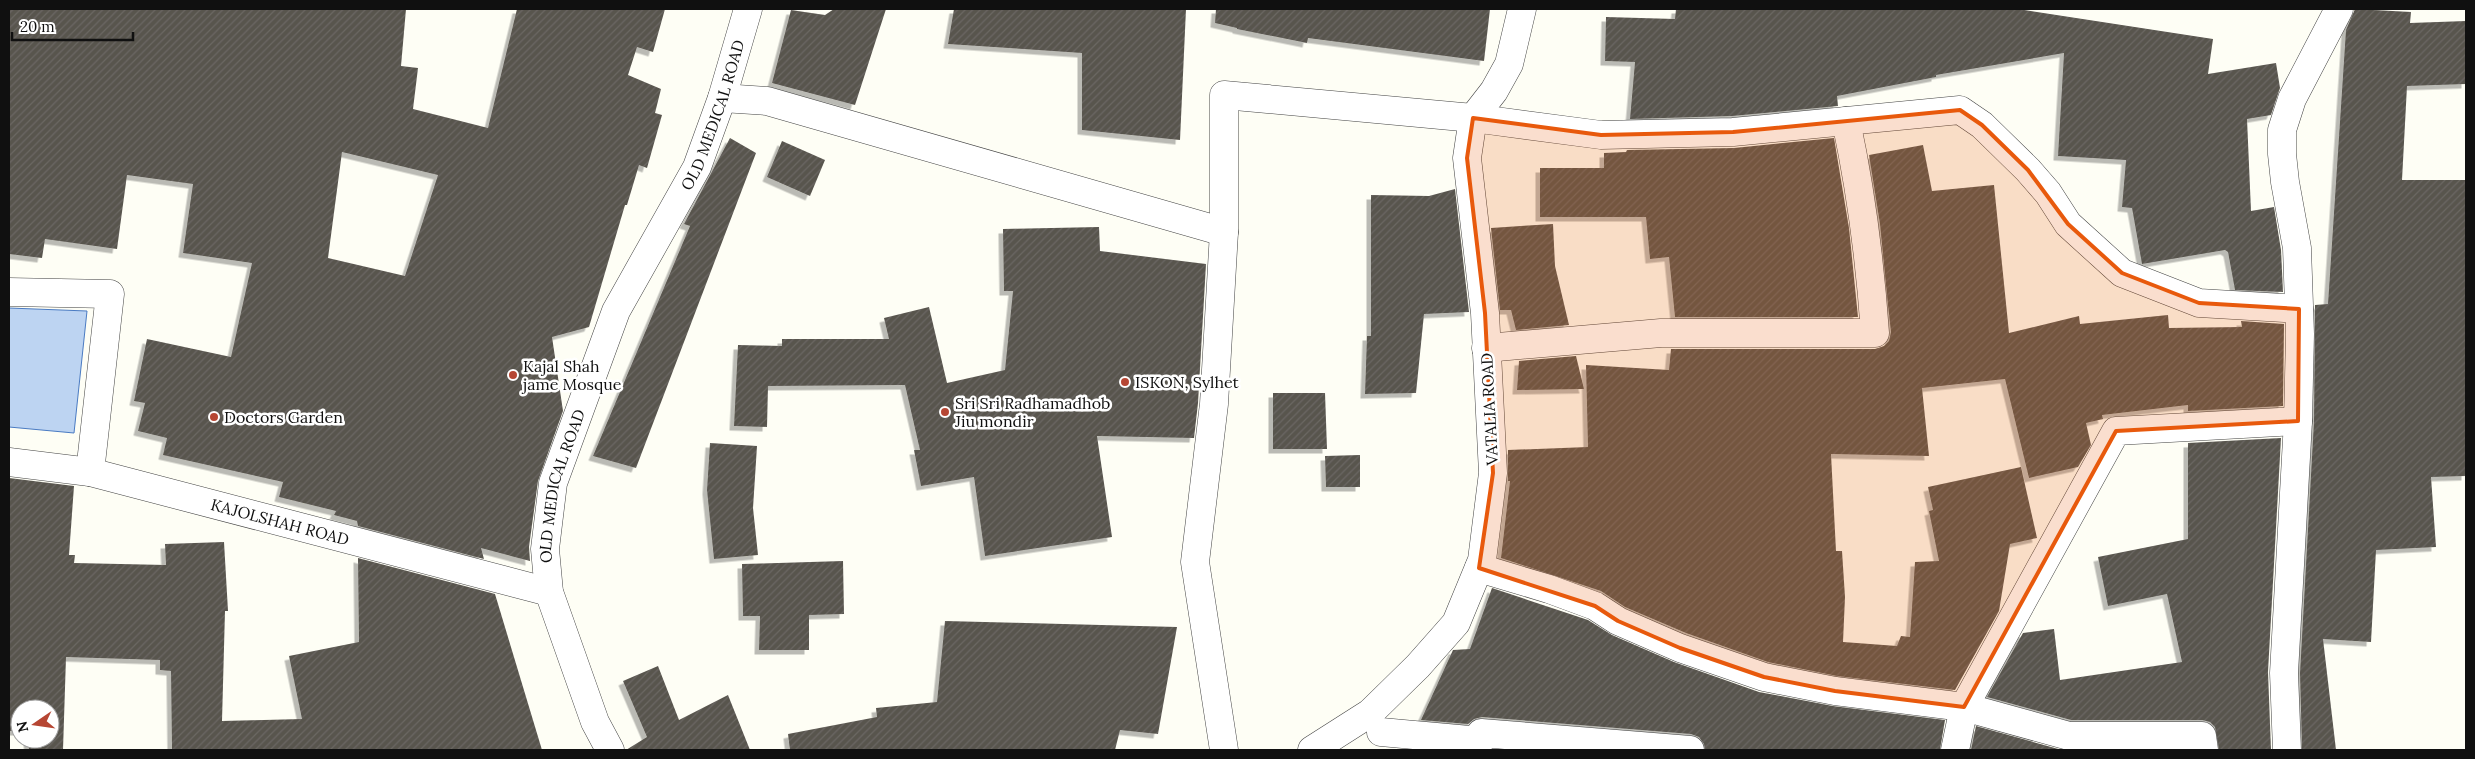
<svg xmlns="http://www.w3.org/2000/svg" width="2475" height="759" viewBox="0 0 2475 759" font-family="Lora,serif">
<defs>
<pattern id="building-hatch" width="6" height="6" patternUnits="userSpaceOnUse" patternTransform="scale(1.25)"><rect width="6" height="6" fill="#58544e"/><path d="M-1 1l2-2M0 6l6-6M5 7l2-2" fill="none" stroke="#6b6863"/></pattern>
<filter id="shadow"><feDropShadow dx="-4.5" dy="4.5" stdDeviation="0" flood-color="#0004"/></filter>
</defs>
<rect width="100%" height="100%" fill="#fefef5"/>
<polygon fill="#bdd4f2" stroke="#4a7bc3" points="9,308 87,311 74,433 9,427"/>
<g fill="url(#building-hatch)" fill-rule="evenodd" filter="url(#shadow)">
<path d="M9,9H406L401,66L418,68L413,109L488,128L517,9H665L653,52L637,47L628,75L661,89L655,113L662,115L647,168L639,165L627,205H625L589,327L552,337L563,411L538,481L529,547L530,561L481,548L484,559L358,526L357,521L334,515L336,511L279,497L283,482L163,455L167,438L138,431L145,403L134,401L147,339L231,357L252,263L183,253L193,184L127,175L117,249L45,239L42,258L9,254ZM342,152L438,175L405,276L328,258Z"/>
<polygon points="834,9 886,9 855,105 772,83 791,10 825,15"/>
<polygon points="954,9 1186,9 1180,140 1082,130 1082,53 948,44"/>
<polygon points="1216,9 1490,9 1484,61 1308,38 1307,43 1237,29 1237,28 1215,23"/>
<polygon points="1676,9 2018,9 2213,39 2208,74 2276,63 2280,88 2271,115 2247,119 2251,211 2274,207 2281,250 2283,292 2235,290 2228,252 2225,250 2142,264 2132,208 2122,207 2126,160 2058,156 2064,53 1936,75 1936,77 1837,96 1838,106 1732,116 1630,119 1635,62 1605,61 1606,17 1675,19"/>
<polygon points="2355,9 2411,12 2410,23 2466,21 2466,84 2407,86 2402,180 2466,180 2466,476 2431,477 2436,547 2376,550 2371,642 2323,639 2336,750 2302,750 2300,673 2314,421 2315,305 2328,304 2346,30"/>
<polygon points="730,138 756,153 636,468 593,456 690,226 684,224"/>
<polygon points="1834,138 1849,228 1858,317 1675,317 1669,257 1650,259 1646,217 1540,217 1540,168 1604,168 1604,153 1626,152 1627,150 1734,148"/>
<polygon points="782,141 825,160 810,196 767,177"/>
<polygon points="1923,145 1932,191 1994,185 2009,333 2079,316 2080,324 2168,315 2169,328 2242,327 2241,321 2284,324 2283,406 2188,411 2188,405 2102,415 2103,419 2086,423 2091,445 2078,467 2029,478 2005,379 1922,388 1929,456 1831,454 1836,551 1842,551 1845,597 1843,642 1897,646 1901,636 1910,637 1915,562 1939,561 1929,511 1933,510 1928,487 2021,467 2037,538 2010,544 1999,611 1955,690 1837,676 1768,662 1686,633 1625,607 1601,591 1501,558 1510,481 1508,481 1508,450 1588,447 1586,365 1669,370 1671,349 1875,349 1884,346 1889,341 1891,332 1888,305 1880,224 1869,155"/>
<polygon points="1455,189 1469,312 1424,314 1416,393 1365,394 1367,336 1371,336 1371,195 1429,196"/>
<polygon points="1553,224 1555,266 1569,325 1516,330 1511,310 1500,310 1491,228"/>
<polygon points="1099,227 1100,251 1206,264 1198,403 1194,438 1097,436 1112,537 985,556 974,477 921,486 914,450 920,450 905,385 768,386 767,427 734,426 738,345 782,346 782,339 889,339 884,318 929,307 947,383 1005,370 1013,291 1004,291 1003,229"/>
<polygon points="1576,356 1584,389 1517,390 1519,361"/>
<polygon points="1273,393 1325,393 1327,449 1273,449"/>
<polygon points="2281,438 2268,672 2271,750 2219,750 2215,727 2210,722 2202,720 2071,720 1987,697 2023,633 2054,629 2060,680 2182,662 2167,594 2108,606 2098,557 2188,539 2188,443"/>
<polygon points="710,443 757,446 753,508 758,555 714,559 707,490"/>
<polygon points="1360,455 1360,487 1326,487 1325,456"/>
<polygon points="9,478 74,486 69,555 75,555 74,563 166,565 165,544 224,542 228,611 225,611 222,721 302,719 289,656 359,642 358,558 495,594 542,750 172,750 171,671 160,670 160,660 66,657 63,750 29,750 28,739 50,739 50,709 20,709 20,731 9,731"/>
<polygon points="843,561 844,614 809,615 809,650 759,650 760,616 743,616 742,564"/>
<polygon points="1492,588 1588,620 1612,635 1674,662 1759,692 1833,706 1945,720 1940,750 1705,750 1704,744 1699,737 1691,734 1482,717 1474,719 1468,724 1421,720 1453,650 1470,649"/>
<polygon points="945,621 1177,627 1158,734 1120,730 1115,750 790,750 788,734 877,717 876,708 937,702"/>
<polygon points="658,666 679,720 728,695 750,750 626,750 647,737 623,681"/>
<polygon points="1976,726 2062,750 1971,750"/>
</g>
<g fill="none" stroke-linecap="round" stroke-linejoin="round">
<g stroke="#434343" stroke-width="29">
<g id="minor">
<polyline points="722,98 767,101 1224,232"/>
<polyline points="9,292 110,294 90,472"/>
<path d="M1486,348L1661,333H1875C1870,261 1861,191 1846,121"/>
<path id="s1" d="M9,462L90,472L549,592"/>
<polyline points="1479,568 1549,589 1595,606 1618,621 1680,648 1764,677 1835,691 1964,707 2069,736 2202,736 2204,750"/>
<polyline points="1381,732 1480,741 1481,733 1690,750"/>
<polyline points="1224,750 1195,562 1214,404 1224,232 1224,95 1473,118 1601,135 1733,132 1960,110 1982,125 2028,170 2048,193 2068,224 2122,273 2199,303 2299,309"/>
<polyline points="1312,750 1370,713 1418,666 1456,623 1482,560 1493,473 1485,313 1467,158 1473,118 1494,91 1509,64 1522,9"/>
<polyline points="1955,750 1964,707 2116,431 2298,421"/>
<polyline points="2287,750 2284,673 2298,421 2300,334 2297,248 2285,182 2282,154 2282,130 2292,99 2339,9"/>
</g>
</g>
<g stroke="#434343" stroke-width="29">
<g id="tertiary">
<path id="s2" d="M610,750L595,722L549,592L545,549L553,483L616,311L697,167L722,98L748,9"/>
</g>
</g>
<use href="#minor" stroke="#fff" stroke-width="28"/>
<use href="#tertiary" stroke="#fff" stroke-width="28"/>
</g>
<path fill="#e8590c" fill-opacity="0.2" stroke="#e8590c" stroke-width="4" stroke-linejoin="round" d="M1960,110L1982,125L2028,170L2068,224L2122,273L2199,303L2299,309L2298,421L2116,431L1964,707L1835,691L1764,677L1680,648L1618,621L1595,606L1479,568L1493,473L1485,313L1467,158L1473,118L1601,135L1733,132Z"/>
<g fill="#b64633" stroke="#fff" stroke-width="2">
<circle cx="513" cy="375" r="5"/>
<circle cx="1125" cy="382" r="5"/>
<circle cx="945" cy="412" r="5"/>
<circle cx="214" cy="417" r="5"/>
</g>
<g text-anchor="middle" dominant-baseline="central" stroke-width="5" stroke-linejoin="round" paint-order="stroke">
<g font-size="16" fill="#101010" stroke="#fff">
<text stroke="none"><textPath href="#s2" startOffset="682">OLD MEDICAL ROAD</textPath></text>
<text transform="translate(1489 409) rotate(-93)">VATALIA ROAD</text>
<text stroke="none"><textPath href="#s2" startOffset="278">OLD MEDICAL ROAD</textPath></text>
<text stroke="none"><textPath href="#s1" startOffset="278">KAJOLSHAH ROAD</textPath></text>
</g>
<g font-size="16" fill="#101010" stroke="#fff" text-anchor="start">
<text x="523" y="366">Kajal Shah<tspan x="523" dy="18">jame Mosque</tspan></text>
<text x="1135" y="382">ISKON, Sylhet</text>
<text x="955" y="403">Sri Sri Radhamadhob<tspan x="955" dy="18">Jiu mondir</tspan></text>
<text x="224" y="417">Doctors Garden</text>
</g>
</g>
<rect width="2475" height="759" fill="none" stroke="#101010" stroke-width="20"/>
<g transform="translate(35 724) rotate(257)"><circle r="24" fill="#ffffff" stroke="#9f9f9f"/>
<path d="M0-4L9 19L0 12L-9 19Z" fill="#b64633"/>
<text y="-8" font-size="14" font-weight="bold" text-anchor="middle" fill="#101010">N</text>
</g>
<path d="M12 32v8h121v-8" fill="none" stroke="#101010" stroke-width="2.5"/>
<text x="20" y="32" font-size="15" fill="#101010" stroke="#ffffff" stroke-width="4" paint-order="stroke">20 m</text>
</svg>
